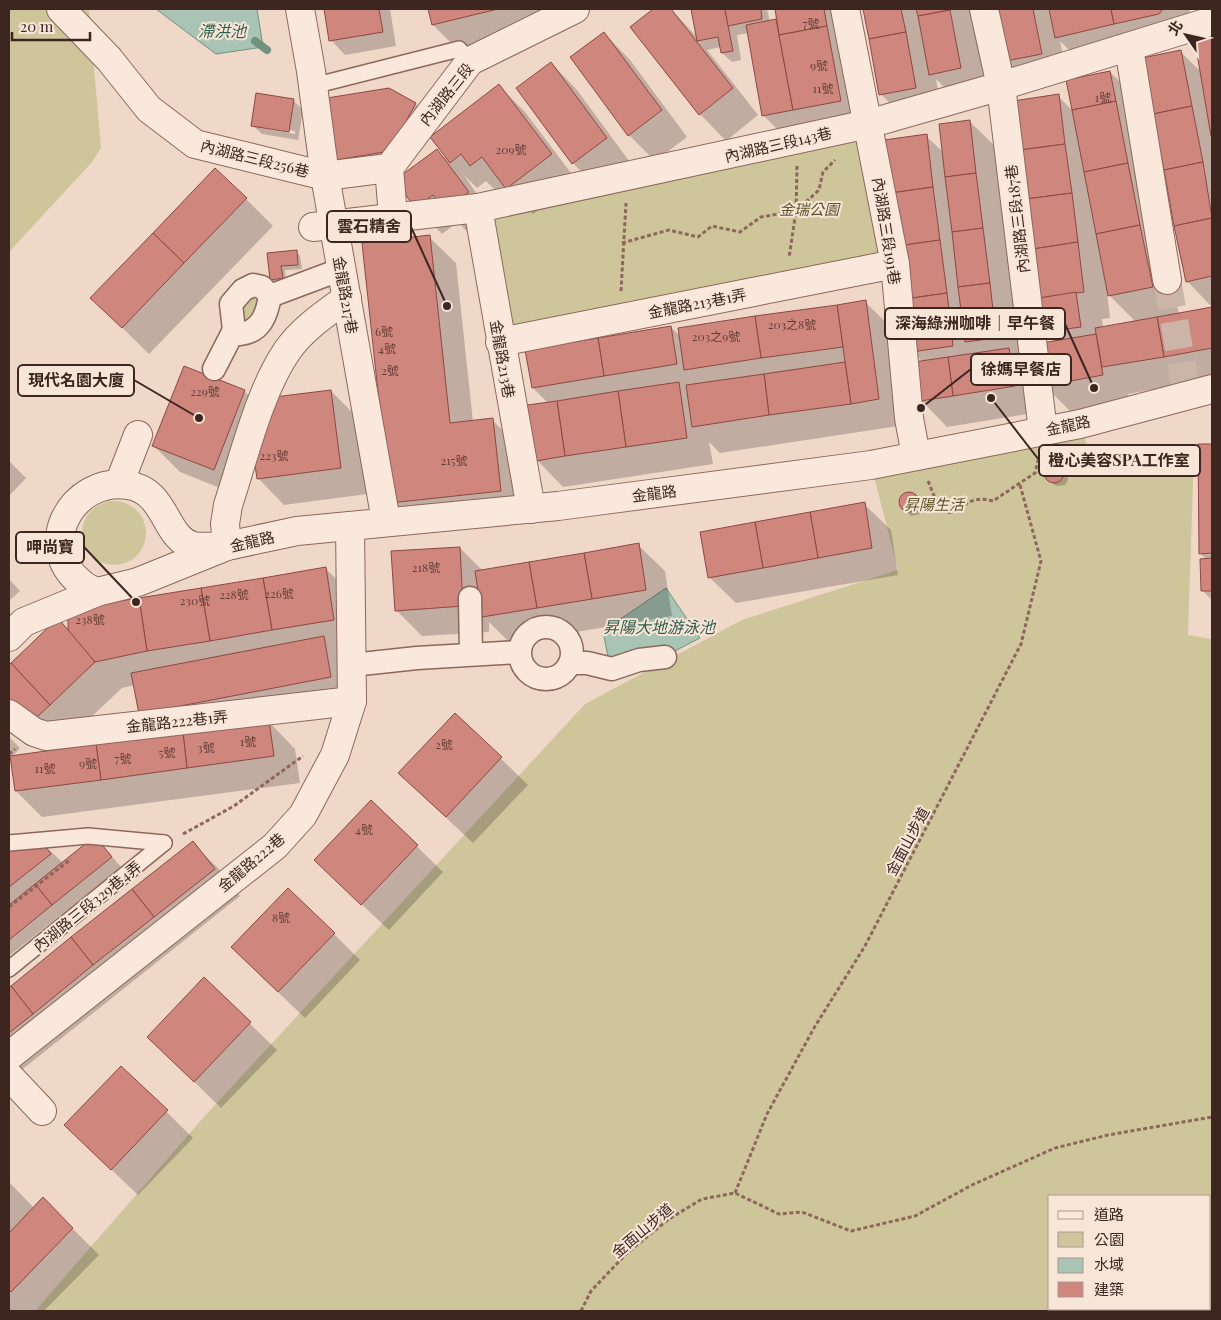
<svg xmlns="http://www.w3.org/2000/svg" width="1221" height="1320" viewBox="0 0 1221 1320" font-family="'Playfair Display','Noto Sans TC',serif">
<rect width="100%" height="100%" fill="#f0d8c8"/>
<g fill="#cfc59b" fill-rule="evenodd">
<polygon points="9,9 89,9 101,148 92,162 9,252"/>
<polygon points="868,124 895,264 500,342 478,208"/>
<polygon points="260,291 259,315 240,325 235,308"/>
<path d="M1080,424L1093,464L1194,452L1188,635L1212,639V1311H35L203,1118L585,704L742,620L898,570L871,465ZM1050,1196H1210V1309H1050Z"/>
<circle cx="114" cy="533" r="32"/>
</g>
<g fill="#a9c4b4" stroke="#6f937f">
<polygon points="156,9 257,9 263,47 216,54"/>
<polygon points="666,588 700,638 671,653 609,662 603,631"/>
</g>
<g fill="#0003" fill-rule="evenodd">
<polygon points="326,9 390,9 396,46 345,55 331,40"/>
<polygon points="429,9 561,9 459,51 433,25"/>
<polygon points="655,9 671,9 698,38 693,9 767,9 770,22 778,20 776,9 845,9 867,127 790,142 764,116 748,33 737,35 741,60 732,62 722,53 721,47 707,50 758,115 726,141 700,114 632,27"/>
<polygon points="865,9 971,9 987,94 957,100 936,79 942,114 907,121 881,94"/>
<path d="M992,9H1189L1194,29L1083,64L1060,41L1068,81L1110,72L1136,98L1179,315L1212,309V379L1128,394L1129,401L1071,412L1044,385L1055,342L1045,332L1058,96L1073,111L1067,80L1028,88L1002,61ZM1107,293L1136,322L1103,328L1102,319L1110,318Z"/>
<polygon points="604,33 630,60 687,137 655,161 629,135"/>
<polygon points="1212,34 1212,307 1187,281 1181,52 1202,73"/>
<polygon points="551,63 577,90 632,165 599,190 573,163 517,88"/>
<polygon points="499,86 525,112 577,181 533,214 505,186 497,192 486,181 477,188 464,175 494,219 471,236 458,222 442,234 416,207 437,151 451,163 432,137"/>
<path d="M293,100L303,110L298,140L262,134L252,125ZM261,126L295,131V134L261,128Z"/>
<polygon points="416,104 430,118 404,165 352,173 338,159"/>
<polygon points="969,121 996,147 1040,412 947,427 921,400 923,362 912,351 926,136 943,152"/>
<polygon points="216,169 273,226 149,354 92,298"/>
<polygon points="429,237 456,263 473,422 492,420 519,446 526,517 418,529 392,503"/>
<polygon points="296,251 300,256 302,269 285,270 286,282 275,283 271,279 269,254"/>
<polygon points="865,302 892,328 905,425 720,453 709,442 713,464 563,487 537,460 548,403 533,388 671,327 681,337"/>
<polygon points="185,368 244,391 260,407 331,391 357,417 367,494 284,505 258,478 255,457 240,496 180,472 154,446"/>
<polygon points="1212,445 1212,600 1203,591 1207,560 1200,553 1199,446"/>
<polygon points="9,461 26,478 9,496"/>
<polygon points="1049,465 1058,465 1067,474 1068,480 1065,485 1056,486 1046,478 1046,469"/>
<polygon points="905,494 913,494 923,503 920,514 911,516 902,507 901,499"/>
<polygon points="864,504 891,530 898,575 736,603 709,577"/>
<polygon points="638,545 665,571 672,616 510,643 489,622 489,632 422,636 396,610 460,548 483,571"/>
<path d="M326,569L352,595L360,646L336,650L350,664L357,704L268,721L295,749L300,783L42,817L16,791L12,757L9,760V737L20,748L12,757L54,751L9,705V667L58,620L70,631ZM135,685L163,736L55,751L122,688Z"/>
<polygon points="9,579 20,591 9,601"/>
<polygon points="455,714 528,785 473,843 426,799"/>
<polygon points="371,802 443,872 389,930 342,886"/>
<polygon points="95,837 121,867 9,956 9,847 38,839 63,863"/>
<polygon points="192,843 219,869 240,896 9,1080 9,989"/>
<polygon points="334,934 360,960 305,1018 259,974"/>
<polygon points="204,979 277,1050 221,1108 175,1063"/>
<polygon points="121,1067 193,1138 138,1195 92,1151"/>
<polygon points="9,1182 34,1208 43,1199 99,1255 44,1311 9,1311"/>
</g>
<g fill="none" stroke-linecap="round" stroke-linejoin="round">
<polyline stroke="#6f937f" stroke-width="8" points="255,41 267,50"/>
</g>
<g fill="#cf867d" stroke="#8d4841">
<polygon points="324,9 379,9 383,32 329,41"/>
<polygon points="428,9 498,9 432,25"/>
<polygon points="653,9 671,9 733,88 699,115 630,27"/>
<polygon points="691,9 725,9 733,51 721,53 718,37 697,41"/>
<polygon points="725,9 761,9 762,19 728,26"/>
<polygon points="775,9 824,9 827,26 779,35"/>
<polygon points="863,9 901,9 906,32 869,39"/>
<polygon points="916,9 950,9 950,10 918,16"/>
<polygon points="991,9 1033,9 1042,54 1001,62"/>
<polygon points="1049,9 1111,9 1114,24 1055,38"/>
<polygon points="1111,9 1163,9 1159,14 1114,24"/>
<polygon points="950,10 961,68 929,75 918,16"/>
<polygon points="776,19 793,110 762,116 746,25"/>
<polygon points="827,26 841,101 793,110 779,35"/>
<polygon points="604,32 662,110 628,136 570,57"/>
<polygon points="906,32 916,88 879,95 869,39"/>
<polygon points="1212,33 1212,136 1211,136 1194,36"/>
<polygon points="1181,50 1192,106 1153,114 1142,58"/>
<polygon points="551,62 607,138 572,164 516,88"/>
<polygon points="1110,71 1116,101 1072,110 1066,80"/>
<polygon points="499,84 552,154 506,189 482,157 470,166 461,154 450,163 430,137"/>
<polygon points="389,88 416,103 390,151 336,160 327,98"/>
<polygon points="256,93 294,99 289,132 251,126"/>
<polygon points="1059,94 1065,144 1020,150 1013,101"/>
<polygon points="1116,101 1128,163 1084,172 1072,110"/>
<polygon points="1192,106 1203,162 1164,170 1153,114"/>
<polygon points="970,120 976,173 945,177 939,124"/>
<polygon points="927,134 933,187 891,193 884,140"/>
<polygon points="1065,144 1072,193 1026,199 1020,150"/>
<polygon points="437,149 469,192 444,210 433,195 415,208 395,180"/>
<polygon points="1203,162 1212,218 1174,226 1164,170"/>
<polygon points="1128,163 1140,225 1096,234 1084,172"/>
<polygon points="215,168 247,198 184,263 153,233"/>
<polygon points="976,173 983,228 952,232 945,177"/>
<polygon points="933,187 940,240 898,246 891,193"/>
<polygon points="1072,193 1078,242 1033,249 1026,199"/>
<polygon points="1212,218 1212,276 1186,282 1174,226"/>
<polygon points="1140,225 1153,287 1108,296 1096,234"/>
<polygon points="983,228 990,283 958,287 952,232"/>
<polygon points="153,233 184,263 122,328 90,298"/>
<polygon points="430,235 450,423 493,418 501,491 390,503 362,243"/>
<polygon points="940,240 947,293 905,299 898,246"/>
<polygon points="1078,242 1084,292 1039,298 1033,249"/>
<polygon points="297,250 298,265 281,266 283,278 270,280 267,253"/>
<polygon points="990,283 996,338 965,342 958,287"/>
<polygon points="1076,292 1081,327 1043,332 1039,298"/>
<polygon points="947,293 953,346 911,352 905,299"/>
<polygon points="866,300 879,399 851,404 837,305"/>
<polygon points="837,305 843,347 761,358 755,316"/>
<polygon points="1212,307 1212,348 1164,357 1157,317"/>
<polygon points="755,316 761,358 684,370 678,328"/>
<polygon points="1157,317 1164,357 1102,367 1095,328"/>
<polygon points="671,326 677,364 604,376 598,338"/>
<polygon points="1096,334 1103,375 1043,386 1036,344"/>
<polygon points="598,338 604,376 532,388 525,350"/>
<polygon points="1009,348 1015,386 953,396 948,357"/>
<polygon points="948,357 953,396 920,401 914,362"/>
<polygon points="845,362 851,404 769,415 764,374"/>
<polygon points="184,366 245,390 214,470 152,446"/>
<polygon points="764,374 769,415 692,427 686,385"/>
<polygon points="679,382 687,438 626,447 618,391"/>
<polygon points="331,390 341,468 257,479 250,428 258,399"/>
<polygon points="618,391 626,447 565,456 557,401"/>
<polygon points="557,401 565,456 536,461 527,405"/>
<polygon points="1198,444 1212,444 1212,553 1199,554"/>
<circle cx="1054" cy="473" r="10"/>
<circle cx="909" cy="502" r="10"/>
<polygon points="865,502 872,548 818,558 810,512"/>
<polygon points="810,512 818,558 763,568 755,522"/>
<polygon points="755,522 763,568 708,578 700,532"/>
<polygon points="639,543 646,590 592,599 584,553"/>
<polygon points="460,547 463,606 395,611 391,551"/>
<polygon points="584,553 592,599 537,608 529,562"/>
<polygon points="1212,558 1212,591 1201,591 1200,559"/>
<polygon points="529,562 537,608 482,617 475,571"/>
<polygon points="326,567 334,620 272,630 263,578"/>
<polygon points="263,578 272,630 210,641 201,588"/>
<polygon points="201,588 210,641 147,651 139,598"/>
<polygon points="139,598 147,651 95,662 68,631 68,609"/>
<polygon points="58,618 95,662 50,705 11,663"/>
<polygon points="324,636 331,677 139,714 131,673"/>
<polygon points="11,663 50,705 27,726 9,707 9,665"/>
<polygon points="455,713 502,757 446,817 398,773"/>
<polygon points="269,721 274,756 187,768 183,733"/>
<polygon points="183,733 187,768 101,780 96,744"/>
<polygon points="96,744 101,780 15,791 10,756"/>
<polygon points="371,800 418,845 361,905 314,860"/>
<polygon points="95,836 112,857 52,905 35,884"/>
<polygon points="38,837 51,854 9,887 9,845"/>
<polygon points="193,841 215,869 154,917 132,889"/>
<polygon points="35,884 52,905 9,940 9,905"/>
<polygon points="288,888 335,933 278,992 231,947"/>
<polygon points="132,889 154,917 93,965 71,937"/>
<polygon points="71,937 93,965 33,1014 11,986"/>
<polygon points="204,977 251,1022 194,1082 147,1037"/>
<polygon points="11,986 33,1014 9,1033 9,987"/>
<polygon points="121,1066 168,1110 111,1170 64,1125"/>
<polygon points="43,1197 73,1228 11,1292 9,1290 9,1233"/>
</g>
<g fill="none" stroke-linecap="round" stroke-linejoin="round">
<polyline stroke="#ccb4a6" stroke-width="28" stroke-dasharray="28 14" stroke-linecap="butt" points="1167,280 1187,395"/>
<g stroke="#8d675c" stroke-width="18">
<g id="service">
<polyline points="313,86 459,49 470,61"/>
<polyline points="9,843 88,836 164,843"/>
<polyline points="9,969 164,843"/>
</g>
</g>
<g stroke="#8d675c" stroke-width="25">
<g id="pedestrian">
<path d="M253,285L262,287L270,296C267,314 261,332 240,334L234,330L231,304L243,290Z"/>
<polyline points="270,296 342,269"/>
<polyline points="214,369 234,330"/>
<polyline points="470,598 471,654"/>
<circle cx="546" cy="653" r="26"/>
<polyline points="570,663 587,663 612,669 639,660 665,657"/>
<polyline points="352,665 417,658 519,652"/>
</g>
</g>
<g stroke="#8d675c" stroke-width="30">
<g id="minor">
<polyline points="61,9 109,59 149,109 195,144 325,176 389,168 470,61 575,9"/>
<polyline points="300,9 311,71 325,176 386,521"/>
<polyline points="845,9 895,264 909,418 916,456"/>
<polyline points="984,9 1001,86 1043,431"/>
<polyline points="1129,48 1167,280"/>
<polyline points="389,168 393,216"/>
<polyline points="478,208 531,509"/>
<polyline points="313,227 478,208 868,124 1001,86 1212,21"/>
<polyline points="500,342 895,264"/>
<polyline points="119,484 138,435"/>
<path d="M227,546L225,524L228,505C244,457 259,392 287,351C302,329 325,314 347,298"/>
<polyline points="9,637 24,622 97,592"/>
<polyline points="9,714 34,732 46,736 352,701"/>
<polyline points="9,1056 275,846 303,815 335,755 352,701 350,526"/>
<polyline points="9,1076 42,1111"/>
</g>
</g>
<g stroke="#8d675c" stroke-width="30">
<path id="tertiary" d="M227,546C217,546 203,548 193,546C164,538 167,491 128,485C72,477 34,546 81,583C85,587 92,590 97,592L138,582L227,546L297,531L558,506L871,465L1080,424L1212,389"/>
</g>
<g stroke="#8d675c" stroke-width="3" stroke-dasharray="4 2.5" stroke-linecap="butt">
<polyline points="797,166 796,211 819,190 823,172 835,160"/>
<polyline points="622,243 669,230 698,237 712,226 740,232 761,217 796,211 789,258"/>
<polyline points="621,291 626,203"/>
<path d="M928,481L940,510L952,513C967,502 976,496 993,501L1035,473L1038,460"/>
<polyline points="9,754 15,749"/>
<polyline points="183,834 234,806 303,756"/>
<polyline points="9,907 71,859"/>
<polyline points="735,1193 767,1114 814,1028 865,946 1021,644 1041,561 1020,485"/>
<polyline points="581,1311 591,1291 627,1253 669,1219 702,1199 735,1193 779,1214 802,1212 851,1231 915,1216 972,1185 1055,1148 1108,1135 1212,1117"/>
</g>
<use href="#service" stroke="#fae8dc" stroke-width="15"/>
<use href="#pedestrian" stroke="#fae8dc" stroke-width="22"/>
<use href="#minor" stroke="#fae8dc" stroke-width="28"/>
<use href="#tertiary" stroke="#fae8dc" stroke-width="28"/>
</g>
<g text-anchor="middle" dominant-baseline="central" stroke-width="4" stroke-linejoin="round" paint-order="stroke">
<g font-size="12" fill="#623d37">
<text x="811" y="23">7號</text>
<text x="819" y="65">9號</text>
<text x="823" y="88">11號</text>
<text x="1103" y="97">1號</text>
<text x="511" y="149">209號</text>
<text x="792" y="324">203之8號</text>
<text x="384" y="331">6號</text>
<text x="716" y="336">203之9號</text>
<text x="387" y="348">4號</text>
<text x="390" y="370">2號</text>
<text x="205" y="391">229號</text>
<text x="274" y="455">223號</text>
<text x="454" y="460">215號</text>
<text x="426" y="567">218號</text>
<text x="279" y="593">226號</text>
<text x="234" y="594">228號</text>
<text x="195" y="600">230號</text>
<text x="90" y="619">238號</text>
<text x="248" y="741">1號</text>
<text x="444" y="744">2號</text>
<text x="206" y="747">3號</text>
<text x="167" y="752">5號</text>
<text x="123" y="758">7號</text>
<text x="88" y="763">9號</text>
<text x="45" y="768">11號</text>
<text x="364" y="829">4號</text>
<text x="281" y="917">8號</text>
</g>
<g font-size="15" fill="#3d2520" stroke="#f7e5d8">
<text transform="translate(446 94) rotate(-51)">內湖路三段</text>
<text transform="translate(778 144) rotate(-13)">內湖路三段143巷</text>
<text transform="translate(255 158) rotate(14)">內湖路三段256巷</text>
<text transform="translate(1017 219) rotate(-97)">內湖路三段187巷</text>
<text transform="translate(887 231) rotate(81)">內湖路三段191巷</text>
<text transform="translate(346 295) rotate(80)">金龍路217巷</text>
<text transform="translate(697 303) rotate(-11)">金龍路213巷1弄</text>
<text transform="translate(503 359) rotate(80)">金龍路213巷</text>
<text transform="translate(1068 425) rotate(-12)">金龍路</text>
<text transform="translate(654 493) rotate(-7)">金龍路</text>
<text transform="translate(252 541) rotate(-13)">金龍路</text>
<text transform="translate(177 721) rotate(-6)">金龍路222巷1弄</text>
<text transform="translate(907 841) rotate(-62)">金面山步道</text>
<text transform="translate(251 862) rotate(-40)">金龍路222巷</text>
<text transform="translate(87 906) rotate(-39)">內湖路三段329巷4弄</text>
<text transform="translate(642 1230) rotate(-40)">金面山步道</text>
</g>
<g font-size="15" font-style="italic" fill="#5a5726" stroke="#f7e5d8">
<text x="809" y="209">金瑞公園</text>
<text x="934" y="504">昇陽生活</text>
</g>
<g font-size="16" font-style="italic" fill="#2f5d4c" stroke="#f7e5d8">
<text x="222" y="30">滯洪池</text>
<text x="659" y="626">昇陽大地游泳池</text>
</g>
</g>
<path fill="none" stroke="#3d2520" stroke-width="2" d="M447 306L411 227M1094 388L1065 324M921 408L971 369M199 418L134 380M991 398L1039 460M136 602L84 547"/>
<g fill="#3d2520" stroke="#f7e5d8" stroke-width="2">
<circle cx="447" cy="306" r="5"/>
<circle cx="1094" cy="388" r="5"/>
<circle cx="921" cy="408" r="5"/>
<circle cx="199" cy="418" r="5"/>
<circle cx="991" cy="398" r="5"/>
<circle cx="136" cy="602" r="5"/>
</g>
<g fill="#f7e5d8" stroke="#3d2520" stroke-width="2">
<rect x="327" y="211" width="84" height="31" rx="5"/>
<rect x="885" y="308" width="180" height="31" rx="5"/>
<rect x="971" y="354" width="100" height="31" rx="5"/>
<rect x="18" y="365" width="116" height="31" rx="5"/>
<rect x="1039" y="445" width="161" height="31" rx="5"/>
<rect x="16" y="532" width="68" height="31" rx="5"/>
</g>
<g font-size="16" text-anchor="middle" font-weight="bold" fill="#3d2520">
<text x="369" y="232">雲石精舍</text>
<text x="975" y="329">深海綠洲咖啡｜早午餐</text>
<text x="1021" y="375">徐媽早餐店</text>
<text x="76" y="386">現代名園大廈</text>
<text x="1119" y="466">橙心美容SPA工作室</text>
<text x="50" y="553">呷尚寶</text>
</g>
<rect width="1221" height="1320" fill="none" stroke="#3d2520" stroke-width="20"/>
<rect x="1048" y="1195" width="162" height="115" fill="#f7e5d8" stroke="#ad988e"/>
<rect x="1058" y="1211" width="25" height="8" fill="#fae8dc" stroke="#ad988e"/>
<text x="1094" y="1220" font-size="15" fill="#3d2520">道路</text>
<rect x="1058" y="1232" width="25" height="15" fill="#cfc59b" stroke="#ad988e"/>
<text x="1094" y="1245" font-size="15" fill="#3d2520">公園</text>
<rect x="1058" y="1258" width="25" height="15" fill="#a9c4b4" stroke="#ad988e"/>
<text x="1094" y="1270" font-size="15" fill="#3d2520">水域</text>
<rect x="1058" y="1282" width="25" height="15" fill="#cf867d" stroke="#ad988e"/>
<text x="1094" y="1295" font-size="15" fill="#3d2520">建築</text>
<g transform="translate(1186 35) rotate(304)" stroke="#f7e5d8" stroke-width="4" paint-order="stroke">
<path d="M0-4L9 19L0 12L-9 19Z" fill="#3d2520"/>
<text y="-8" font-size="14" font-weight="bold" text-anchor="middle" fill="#3d2520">北</text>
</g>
<path d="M12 32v8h78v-8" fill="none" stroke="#3d2520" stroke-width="2.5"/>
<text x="20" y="32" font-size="15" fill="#3d2520" stroke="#f7e5d8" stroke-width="4" paint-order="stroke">20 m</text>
</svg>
